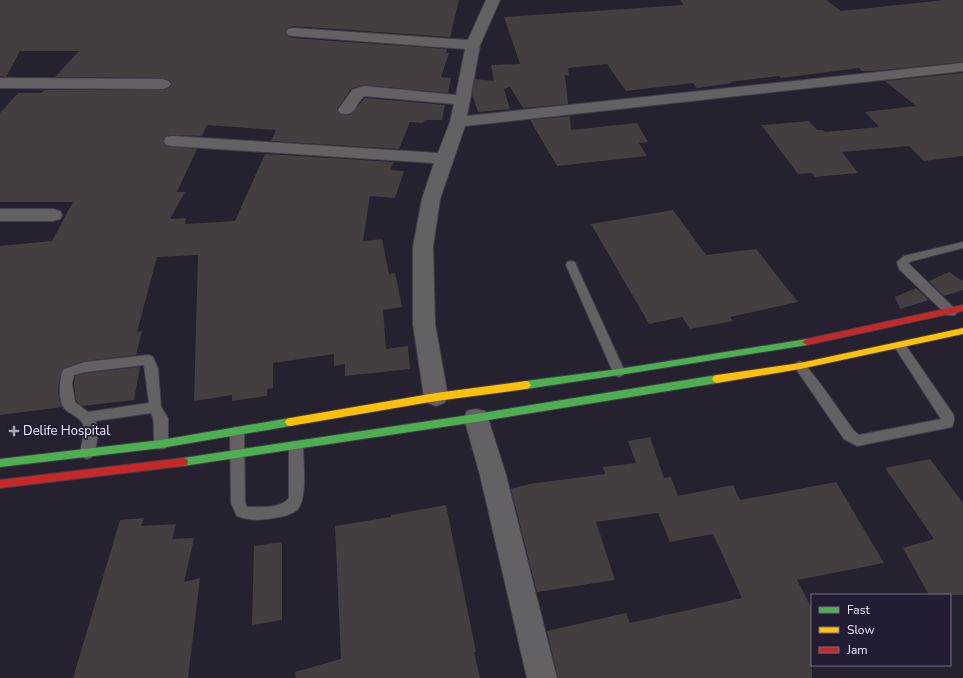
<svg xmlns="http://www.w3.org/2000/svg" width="963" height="678" viewBox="0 0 963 678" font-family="'Nunito Sans',sans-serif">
<rect width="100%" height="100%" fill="#25212e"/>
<g fill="#443e41">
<polygon points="0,0 459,0 450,37 293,26 288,28 285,31 287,36 293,38 447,49 446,53 449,53 441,77 451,78 448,93 364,85 351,89 337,109 340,114 350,115 365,98 445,105 442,120 425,120 423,123 410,122 399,149 271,141 276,130 207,125 202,136 172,135 166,136 163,140 166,146 197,149 177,192 185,192 170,219 186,218 185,224 235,221 265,154 394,162 390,170 404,171 395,198 370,196 363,241 382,239 389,274 395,273 402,307 383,310 386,349 408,346 410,369 345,376 345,364 334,366 334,354 273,363 273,388 267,389 267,396 232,401 232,395 194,401 198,255 157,257 137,332 142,331 136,355 85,361 64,368 60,377 58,388 59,400 62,407 0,415 0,246 52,241 73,202 0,202 0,113 18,93 41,93 44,90 163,90 169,88 172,84 169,80 163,78 55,77 79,51 20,51 6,77 0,76"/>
<polygon points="680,0 826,0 841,11 945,0 963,0 963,62 873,71 862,71 859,68 781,78 779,76 730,82 732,83 697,88 693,83 626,91 607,64 568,68 569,76 565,75 568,104 523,108 510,87 504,89 510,109 478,112 472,94 475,79 494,81 491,65 520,64 504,17 684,5"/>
<polygon points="963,73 963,156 924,161 909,146 842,152 858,173 815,177 812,173 798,174 761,125 809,121 817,130 823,130 825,132 879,127 865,112 916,106 885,81"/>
<polygon points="570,116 571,130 637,123 648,142 639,143 647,156 557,166 530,120"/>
<polygon points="673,210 706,255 756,249 798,302 730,317 733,321 690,329 682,317 649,324 591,224"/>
<polygon points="949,272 963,281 963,290 944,296 929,281"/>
<polygon points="916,288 929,300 900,309 895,297"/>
<polygon points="140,367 134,400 82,406 76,401 74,384 75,376 85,373"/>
<polygon points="650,437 664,478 671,477 678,496 733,485 740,500 836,482 884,563 797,580 812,609 812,678 558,678 547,631 626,613 630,623 742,598 713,534 670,542 658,513 596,522 615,580 537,592 511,489 529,484 605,474 603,467 636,463 628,441"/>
<polygon points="930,459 963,503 963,595 929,595 903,548 934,539 885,468"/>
<polygon points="446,505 476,652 474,652 480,678 296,678 295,672 341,659 335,526 391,517 391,515"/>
<polygon points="144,518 141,526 176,524 172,539 194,538 184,582 200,578 188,678 73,678 120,520"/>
<polygon points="282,542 282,620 252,625 254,546"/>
</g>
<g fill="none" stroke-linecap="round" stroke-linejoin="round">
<g stroke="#423e4a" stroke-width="2">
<g id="lane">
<polygon points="963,242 963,248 912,261 908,263 955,309 957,312 955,315 947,315 899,269 897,262 904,256"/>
<polygon points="571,261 575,262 576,265 625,372 623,375 619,377 615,375 613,372 566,265 567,262"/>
<path d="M900,342L904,343L953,414C955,419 954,422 952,427L857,446L844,439L794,366L796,363L800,361L804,363L822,386L854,431L859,435L941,419L894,346L896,343Z"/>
<path d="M149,355L153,357L158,369L161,407L168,418V444L166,448L161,449L156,448C151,437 157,424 151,413L95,421C100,431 97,447 92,457L87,459L82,457C77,447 88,434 83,424C79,416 69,414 64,408C58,401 59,376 64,369L85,362ZM144,365L149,403L88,412L75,402L72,384L74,375L85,372Z"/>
<path d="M237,427L242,428L244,432L245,503L247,507C259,507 281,509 289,498V446L291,442L296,441L301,442L303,446C303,461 308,499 297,510C291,515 281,517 274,518C261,520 249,521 237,516L231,503L230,432L232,428Z"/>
</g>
</g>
<g stroke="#423e4a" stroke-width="2">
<g id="street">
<path d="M486,0H500L480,45L467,116L963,63V71L465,126L440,199L433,247L435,324L448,397L444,403L436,406L428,403L424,397L413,324V247L422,199L434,163L172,146L166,145L164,141L166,137L172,136L438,153L450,122L454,104L365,96C354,103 357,118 340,113L338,110L352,90L364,86L456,95L465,49L293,36L288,35L286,32L288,29L293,28L468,40Z"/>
<polygon points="0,78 163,79 168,81 171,84 168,87 163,89 0,88"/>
<polygon points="0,209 53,209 60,211 62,215 60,219 53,221 0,221"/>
<polygon points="476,409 485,411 488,418 506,475 557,678 527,678 480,475 464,418 467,411"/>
</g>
</g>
<g stroke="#423e4a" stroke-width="2">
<g id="fast">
<polygon points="807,339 812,342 807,345 619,375 526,389 523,388 521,385 523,382 526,381 619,369"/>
<polygon points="717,375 720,376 722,379 720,382 717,383 476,422 183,466 179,465 178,462 179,459 183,458 476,414"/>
<polygon points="290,418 293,419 295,422 293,425 290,426 161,448 0,467 0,459 161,440"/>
</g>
</g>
<g stroke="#423e4a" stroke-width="2">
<g id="slow">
<polygon points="963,328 963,334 800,369 717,383 714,382 712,379 714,376 717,375 800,363"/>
<polygon points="526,381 529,382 531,385 529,388 526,389 436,401 290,426 287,425 285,422 287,419 290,418 436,393"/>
</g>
</g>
<g stroke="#423e4a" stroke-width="2">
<g id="jam">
<polygon points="963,305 963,311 807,345 802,342 807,339"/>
<polygon points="183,458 187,459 188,462 187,465 183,466 0,488 0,480"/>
</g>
</g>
<use href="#lane" fill="#656064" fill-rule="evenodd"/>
<use href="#street" fill="#656064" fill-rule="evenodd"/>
<use href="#fast" fill="#4caf50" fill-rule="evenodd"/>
<use href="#slow" fill="#ffc107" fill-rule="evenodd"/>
<use href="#jam" fill="#c62828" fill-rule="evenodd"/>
</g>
<path fill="#aaa6b5" stroke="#241c33" stroke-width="1.5" d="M12 425h4v4h4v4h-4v4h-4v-4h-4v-4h4z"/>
<g text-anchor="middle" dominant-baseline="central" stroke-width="3.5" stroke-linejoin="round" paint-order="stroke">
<g font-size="13" fill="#f1edfd" stroke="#241c33" text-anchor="start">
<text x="23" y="431">Delife Hospital</text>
</g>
</g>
<rect x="811" y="594" width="140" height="72" fill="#241c33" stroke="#767084"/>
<rect x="819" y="607" width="20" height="6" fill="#4caf50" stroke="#767084"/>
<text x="847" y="614" font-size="12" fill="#f1edfd">Fast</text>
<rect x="819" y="627" width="20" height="6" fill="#ffc107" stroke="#767084"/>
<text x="847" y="634" font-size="12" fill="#f1edfd">Slow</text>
<rect x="819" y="647" width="20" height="6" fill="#c62828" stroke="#767084"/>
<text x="847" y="654" font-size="12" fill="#f1edfd">Jam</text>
</svg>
